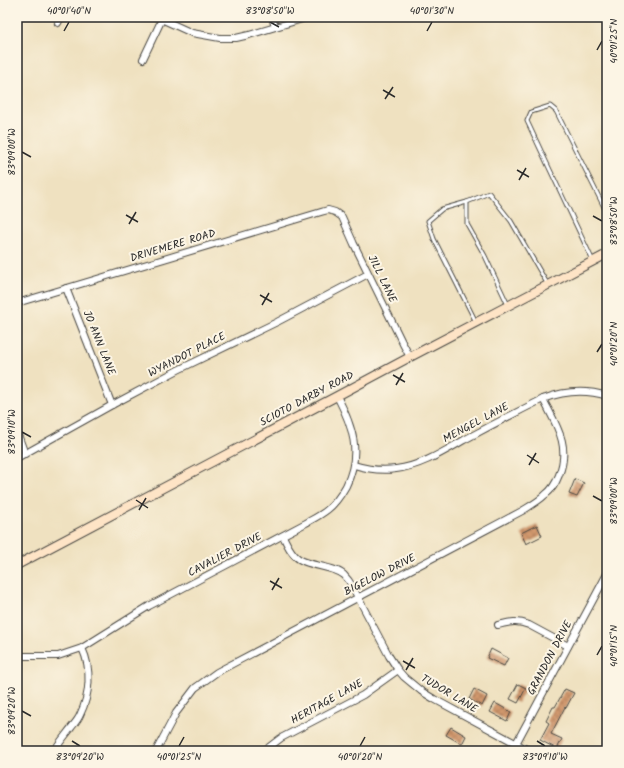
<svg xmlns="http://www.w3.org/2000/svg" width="624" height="768" viewBox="0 0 624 768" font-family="Kalam,sans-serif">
<defs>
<pattern id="building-cross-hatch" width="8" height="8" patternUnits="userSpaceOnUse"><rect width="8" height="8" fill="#d1986d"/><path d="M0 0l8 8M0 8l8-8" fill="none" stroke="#aa7c5a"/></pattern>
</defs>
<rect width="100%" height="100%" fill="#fcf5e5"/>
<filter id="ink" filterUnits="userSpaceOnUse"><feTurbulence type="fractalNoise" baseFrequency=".025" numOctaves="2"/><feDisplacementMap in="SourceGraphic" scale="8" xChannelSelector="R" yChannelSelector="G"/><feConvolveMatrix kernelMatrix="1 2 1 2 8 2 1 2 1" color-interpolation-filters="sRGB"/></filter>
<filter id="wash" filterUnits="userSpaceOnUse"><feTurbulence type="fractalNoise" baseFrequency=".012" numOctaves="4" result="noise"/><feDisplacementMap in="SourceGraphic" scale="16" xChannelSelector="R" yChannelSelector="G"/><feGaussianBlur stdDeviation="0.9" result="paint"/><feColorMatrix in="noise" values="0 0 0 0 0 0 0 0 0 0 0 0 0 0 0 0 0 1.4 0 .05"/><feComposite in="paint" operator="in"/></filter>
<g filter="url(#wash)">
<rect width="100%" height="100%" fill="#efe1c0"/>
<g id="blocks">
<g fill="url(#building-cross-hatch)">
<polygon points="575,479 584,483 577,497 569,494"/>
<polygon points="537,525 542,536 526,544 521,533"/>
<polygon points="491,649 508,658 504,666 487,658"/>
<polygon points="518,684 526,688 518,703 510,699"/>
<polygon points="474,689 487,696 482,706 469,699"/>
<polygon points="565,689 574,693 566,708 565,707 551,734 562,739 557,749 540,740 549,723 546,721 553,707 555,707"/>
<polygon points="495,703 511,712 507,721 490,712"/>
<polygon points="451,727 466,736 462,744 446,735"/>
</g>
</g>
</g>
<g filter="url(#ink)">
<use href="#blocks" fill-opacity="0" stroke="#484641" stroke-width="1"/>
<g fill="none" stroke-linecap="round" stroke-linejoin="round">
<g stroke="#484641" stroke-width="5">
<g id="service">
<polyline points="467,202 442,209 428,221 434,239 476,322"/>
<polyline points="593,261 527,121 531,112 550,106 556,111 607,213"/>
<polyline points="508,305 485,256 467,224 467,202 489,193 511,221 548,285"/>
</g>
</g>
<g stroke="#484641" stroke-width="8">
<g id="minor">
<polyline points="157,17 192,33 220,38 236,38 249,35 309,17"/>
<polyline points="272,17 275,27"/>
<polyline points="58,23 61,17"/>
<polyline points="143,59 162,19"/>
<polyline points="66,288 112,405"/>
<polyline points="17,303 321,212 328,210 335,212 342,217 354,244 403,344 410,357"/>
<polyline points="17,432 25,454"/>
<polyline points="17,458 112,405 178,370 277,322 368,274"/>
<path d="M354,465C367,469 382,471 396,469C421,466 443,452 464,440C490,426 517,412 543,399C564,391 585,389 607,396"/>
<path d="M283,536C287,544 291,554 299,559C312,567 334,566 344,575C347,578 350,582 352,586L389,656L398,670L404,677L421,691L434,699L530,751"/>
<path d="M498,625C510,622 517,620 529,625L568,646"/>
<path d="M17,655L22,656H58L82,648L149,606L306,523C313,519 321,515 327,510C335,504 341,495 346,486C362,453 353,427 337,396"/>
<path d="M54,751C59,743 65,736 71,728C74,724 78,720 80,715C90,695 92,669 82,648"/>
<path d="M156,751L176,713L195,688L217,672L522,511C530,506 539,501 545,495C552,490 556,483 559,475C571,445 556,425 543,399"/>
<polyline points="264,751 281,738 363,695 398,670"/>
<polyline points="512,751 607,574"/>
</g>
</g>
<g stroke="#484641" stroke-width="10">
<polyline id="secondary" points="17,565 337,396 410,357 607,254"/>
</g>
<use href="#service" stroke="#fff" stroke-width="3"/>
<use href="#minor" stroke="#fff" stroke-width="6"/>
<use href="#secondary" stroke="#fee4c6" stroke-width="8"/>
</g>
</g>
<path fill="none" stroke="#2b2b2b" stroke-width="1.5" d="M270,22L279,27M64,31L69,22M427,31L432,22M597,50L602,41M383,90L395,97M385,99L393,87M22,152L31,157M517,170L529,177M519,180L526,168M126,215L138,222M593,216L602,221M129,224L136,212M260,295L272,302M262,305L269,293M597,352L602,344M393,375L405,382M396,385L403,373M22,432L31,437M527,455L539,463M529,465L536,453M593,496L602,501M136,500L148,508M139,510L146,498M270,581L282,588M272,590L279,578M597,655L602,646M403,661L415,668M406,670L413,658M22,711L31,716M72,741L80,746M537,741L545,746M179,746L184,737M360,746L365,737"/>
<g text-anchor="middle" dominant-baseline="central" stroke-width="4" stroke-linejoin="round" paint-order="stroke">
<g font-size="11" fill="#2b2b2b" stroke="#fcf5e5">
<text transform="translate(173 246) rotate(-17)">DRIVEMERE ROAD</text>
<text transform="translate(382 279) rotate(64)">JILL LANE</text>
<text transform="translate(99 343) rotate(68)">JO ANN LANE</text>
<text transform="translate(187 355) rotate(-27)">WYANDOT PLACE</text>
<text transform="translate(307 399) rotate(-28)">SCIOTO DARBY ROAD</text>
<text transform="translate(476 423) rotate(-28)">MENGEL LANE</text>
<text transform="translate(225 555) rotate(-28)">CAVALIER DRIVE</text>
<text transform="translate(380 575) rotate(-27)">BIGELOW DRIVE</text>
<text transform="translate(550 658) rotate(-62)">GRANDON DRIVE</text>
<text transform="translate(449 694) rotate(31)">TUDOR LANE</text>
<text transform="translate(327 702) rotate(-29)">HERITAGE LANE</text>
</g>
</g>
<rect width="624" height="768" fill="none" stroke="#fcf5e5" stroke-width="44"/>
<rect x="22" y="22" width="580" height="724" fill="none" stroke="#2b2b2b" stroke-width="1.5"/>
<g font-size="10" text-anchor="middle" fill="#2b2b2b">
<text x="69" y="14">40°01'40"N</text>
<text x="270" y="14">83°08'50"W</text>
<text x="432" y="14">40°01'30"N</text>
<text transform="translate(613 41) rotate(-90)" y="4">40°01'25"N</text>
<text transform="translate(11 152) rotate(-90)" y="4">83°09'00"W</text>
<text transform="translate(613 221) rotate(-90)" y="4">83°08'50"W</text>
<text transform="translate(613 344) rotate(-90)" y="4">40°01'20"N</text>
<text transform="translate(11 432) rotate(-90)" y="4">83°09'10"W</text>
<text transform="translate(613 501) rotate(-90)" y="4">83°09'00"W</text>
<text transform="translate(613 646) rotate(-90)" y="4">40°01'15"N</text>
<text transform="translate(11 711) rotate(-90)" y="4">83°09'20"W</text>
<text x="80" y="760">83°09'20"W</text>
<text x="179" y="760">40°01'25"N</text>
<text x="360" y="760">40°01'20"N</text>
<text x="545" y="760">83°09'10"W</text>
</g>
</svg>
